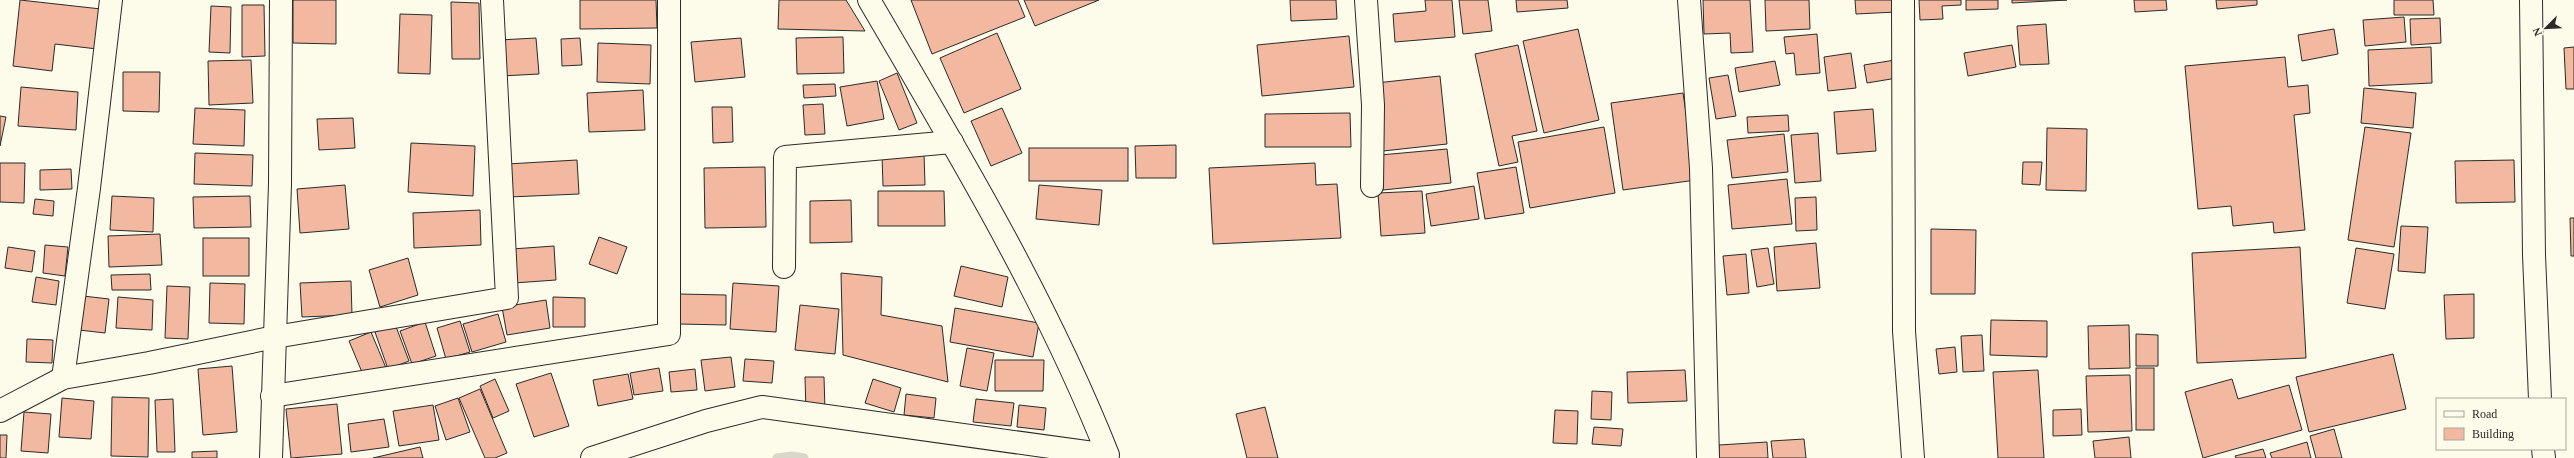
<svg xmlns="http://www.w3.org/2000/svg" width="2574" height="458" viewBox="0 0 2574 458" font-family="Georgia,serif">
<rect width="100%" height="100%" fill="#fdfbea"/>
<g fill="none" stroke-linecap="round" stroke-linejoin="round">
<polyline stroke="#d8d7c9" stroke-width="9" points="777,458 792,456 804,458"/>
</g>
<g fill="#f2b8a0" stroke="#2b2b2b">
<polygon points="20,0 101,9 97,49 55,44 52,71 13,66"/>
<polygon points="293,0 336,0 336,44 293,43"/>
<polygon points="580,0 656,0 657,28 580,29"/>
<polygon points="779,0 846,0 865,31 778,29"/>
<polygon points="911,0 1018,0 1025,17 932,54"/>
<polygon points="1024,0 1099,0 1035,26"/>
<polygon points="1290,0 1336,0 1337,19 1291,21"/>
<polygon points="1425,0 1452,0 1455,37 1395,42 1393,14 1426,11"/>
<polygon points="1459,0 1488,0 1492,31 1463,34"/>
<polygon points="1516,0 1567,0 1568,8 1517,12"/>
<polygon points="1703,0 1750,0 1753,52 1731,53 1730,33 1704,34"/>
<polygon points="1765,0 1809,0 1810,29 1766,31"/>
<polygon points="1855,0 1896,0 1896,12 1856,14"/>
<polygon points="1919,0 1961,0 1961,5 1942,6 1943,19 1920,20"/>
<polygon points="1966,0 1998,0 1998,9 1966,10"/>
<polygon points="2012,0 2067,0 2012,3"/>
<polygon points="2134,0 2166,0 2167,10 2135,12"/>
<polygon points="2216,0 2257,0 2257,5 2217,9"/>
<polygon points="2394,0 2433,0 2434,15 2394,15"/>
<polygon points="451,2 479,3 480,59 452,59"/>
<polygon points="242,5 264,5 265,56 242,57"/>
<polygon points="211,6 231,7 230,53 209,52"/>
<polygon points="400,14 432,15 430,74 398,73"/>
<polygon points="2404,17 2406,42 2365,46 2363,20"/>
<polygon points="2440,18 2441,43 2411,45 2410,19"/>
<polygon points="2046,24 2049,64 2020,65 2017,26"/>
<polygon points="1578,29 1599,120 1544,133 1523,41"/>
<polygon points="2334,29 2338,54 2302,61 2298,35"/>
<polygon points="997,33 1021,89 964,113 940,58"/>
<polygon points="1817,34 1820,73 1796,75 1794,53 1786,54 1784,37"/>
<polygon points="1349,36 1354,87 1262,96 1257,45"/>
<polygon points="843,37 844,73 797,74 796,38"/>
<polygon points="536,38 539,74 501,76 499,40"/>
<polygon points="580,38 582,65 562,66 561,39"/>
<polygon points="741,38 745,77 695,82 691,42"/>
<polygon points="598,43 651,45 650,84 597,82"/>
<polygon points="1518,45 1537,131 1512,136 1518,162 1499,166 1475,54"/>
<polygon points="2012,45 2016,67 1968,76 1964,53"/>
<polygon points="2431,47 2432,83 2369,86 2368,50"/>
<polygon points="2574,47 2574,89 2566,89 2564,48"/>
<polygon points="1851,53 1856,88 1828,91 1824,57"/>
<polygon points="2285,57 2288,87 2308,85 2310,113 2294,115 2305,230 2274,233 2273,222 2233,226 2231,206 2198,209 2185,66"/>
<polygon points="251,60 253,103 209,105 208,61"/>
<polygon points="1895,60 1897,78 1867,83 1864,65"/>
<polygon points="1775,61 1780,85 1739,92 1735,68"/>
<polygon points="123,72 160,72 159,112 123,111"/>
<polygon points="897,73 917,123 899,130 879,81"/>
<polygon points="1728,75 1736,116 1716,119 1709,78"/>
<polygon points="1440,76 1447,144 1383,151 1376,83"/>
<polygon points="877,81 884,119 847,126 840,87"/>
<polygon points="835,84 836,96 804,98 803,85"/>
<polygon points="21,87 78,92 76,130 18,126"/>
<polygon points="2364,88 2416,93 2413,128 2361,123"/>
<polygon points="643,90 645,130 589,132 587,93"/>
<polygon points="1683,93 1696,180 1623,190 1611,103"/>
<polygon points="823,104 825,134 805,135 803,105"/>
<polygon points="712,107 732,107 733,142 713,143"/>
<polygon points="195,108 245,110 244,146 193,144"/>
<polygon points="1002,108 1022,153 991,166 971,121"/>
<polygon points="1873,109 1876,151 1837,154 1834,112"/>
<polygon points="1350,113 1351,147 1265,147 1265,114"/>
<polygon points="1788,115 1789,131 1748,133 1747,117"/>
<polygon points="0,116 6,117 0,146"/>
<polygon points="353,118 355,148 319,150 317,119"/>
<polygon points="1604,127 1615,193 1530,208 1518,142"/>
<polygon points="2365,127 2411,133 2394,247 2348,240"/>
<polygon points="2047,128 2087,129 2086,191 2046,190"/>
<polygon points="1818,133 1821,181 1795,183 1791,135"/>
<polygon points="1784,134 1788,172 1732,178 1727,140"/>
<polygon points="411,143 475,146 473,196 408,192"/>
<polygon points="1176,145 1176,178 1136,178 1135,146"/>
<rect x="1029" y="148" width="99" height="33"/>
<polygon points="1447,149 1451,183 1383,190 1380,155"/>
<polygon points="195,153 253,155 252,186 194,184"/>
<polygon points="924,153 925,185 883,186 882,155"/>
<polygon points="577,160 579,194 509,197 507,164"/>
<polygon points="2514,160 2515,202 2456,203 2455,161"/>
<polygon points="2023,162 2042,162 2040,185 2022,184"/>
<polygon points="0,163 25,163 24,203 0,202"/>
<polygon points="1315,163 1316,185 1337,184 1341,238 1213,244 1209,168"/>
<polygon points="765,167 766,227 705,228 704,168"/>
<polygon points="1516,167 1524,213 1485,219 1477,173"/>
<polygon points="71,169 72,189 40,190 40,170"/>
<polygon points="1787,179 1792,224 1732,229 1728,185"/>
<polygon points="345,185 349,229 300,233 297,189"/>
<polygon points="1039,185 1102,190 1099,225 1036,219"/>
<polygon points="1474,186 1479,219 1431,226 1426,194"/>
<polygon points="878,191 944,191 945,226 878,226"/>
<polygon points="1422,191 1425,233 1381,236 1378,193"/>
<polygon points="112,196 154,198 153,232 110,230"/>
<polygon points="250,196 251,227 194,228 193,197"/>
<polygon points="1816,197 1817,230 1796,231 1795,198"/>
<polygon points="35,199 54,201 53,216 33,214"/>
<polygon points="851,200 852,242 810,243 810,201"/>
<polygon points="480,210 481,245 414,248 413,213"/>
<polygon points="2570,218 2574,218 2574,256 2571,256"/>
<polygon points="2401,226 2428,227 2425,273 2398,271"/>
<polygon points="1931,229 1976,230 1975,294 1931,294"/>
<polygon points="160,234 162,265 109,267 108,236"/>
<polygon points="599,237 627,247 617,274 589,264"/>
<rect x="203" y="238" width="46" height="38"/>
<polygon points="1816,243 1820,288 1777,291 1774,247"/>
<polygon points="45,245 68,247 65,276 43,273"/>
<polygon points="554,246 556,280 514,283 512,249"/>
<polygon points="8,247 35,251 32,272 5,268"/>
<polygon points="2300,247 2306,358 2197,363 2192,253"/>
<polygon points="1768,248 1774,284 1757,287 1751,250"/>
<polygon points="2356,248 2394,254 2385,309 2347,303"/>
<polygon points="1746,254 1749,293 1727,295 1723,256"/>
<polygon points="408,258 418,295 380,307 369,270"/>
<polygon points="961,266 1008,277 1002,307 954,296"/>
<polygon points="841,273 882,277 881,315 942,326 948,382 843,355"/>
<polygon points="150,274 151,290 112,290 111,275"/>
<polygon points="36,277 59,281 56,305 32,302"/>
<polygon points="351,281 352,315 302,317 300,283"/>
<polygon points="210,283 245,284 244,324 209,323"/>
<polygon points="733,283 779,286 776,332 730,329"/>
<polygon points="167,286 190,287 188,339 165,338"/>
<polygon points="679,294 726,295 726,325 679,324"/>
<polygon points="2474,294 2474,338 2446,339 2444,295"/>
<polygon points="83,296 109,299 105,333 79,330"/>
<polygon points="118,297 153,300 152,330 116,328"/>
<polygon points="553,297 585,298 585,327 553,327"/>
<polygon points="546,300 550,328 507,335 502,307"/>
<polygon points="800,305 839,309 835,354 795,350"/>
<polygon points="955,308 1039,323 1033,357 950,342"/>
<polygon points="498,314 506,342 472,352 463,324"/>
<polygon points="1991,320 2047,321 2047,357 1990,355"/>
<polygon points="460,321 470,352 446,359 437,328"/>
<polygon points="425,322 436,356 412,364 400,331"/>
<polygon points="395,324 409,361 388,369 375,332"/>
<polygon points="2129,325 2130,368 2089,369 2088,326"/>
<polygon points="371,332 386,368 364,377 349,341"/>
<polygon points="2136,334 2158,335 2158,366 2136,366"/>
<polygon points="1982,335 1984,371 1963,372 1961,336"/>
<polygon points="27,339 53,340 52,363 26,362"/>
<polygon points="1955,347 1957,372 1939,374 1936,349"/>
<polygon points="967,348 994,353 987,391 960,386"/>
<polygon points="2393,354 2406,409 2309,432 2296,377"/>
<polygon points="731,357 735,387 705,391 701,360"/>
<polygon points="745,359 774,361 772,383 743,381"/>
<polygon points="995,360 1044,360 1043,391 995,391"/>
<polygon points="232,366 237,432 203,435 198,369"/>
<polygon points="659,368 663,391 634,395 630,373"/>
<rect x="2136" y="368" width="18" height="62"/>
<polygon points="695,369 697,390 671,392 669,372"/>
<polygon points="1685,370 1687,401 1628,403 1627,372"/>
<polygon points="2038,370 2044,458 1998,458 1993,372"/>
<polygon points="551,373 569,426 534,437 516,384"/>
<polygon points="628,374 633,399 598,406 593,380"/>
<polygon points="2130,375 2132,431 2088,432 2086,376"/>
<polygon points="805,377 824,377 825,411 806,412"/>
<polygon points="495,379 509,411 493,418 480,386"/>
<polygon points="873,379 901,388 894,412 865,403"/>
<polygon points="2232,379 2238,399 2289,385 2302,430 2203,458 2185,392"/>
<polygon points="480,389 507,453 495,458 485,458 459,398"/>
<polygon points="1592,391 1612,392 1611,420 1591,419"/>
<polygon points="906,394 936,398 934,418 904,415"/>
<polygon points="112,397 149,398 148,457 111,456"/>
<polygon points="62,398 94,401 91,439 59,437"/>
<polygon points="458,398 470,432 446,440 435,406"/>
<polygon points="173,399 175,452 157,452 155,400"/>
<polygon points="976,399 1014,403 1011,426 973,422"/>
<polygon points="337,404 342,454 291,458 286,409"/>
<polygon points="433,405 439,440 399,446 393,411"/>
<polygon points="1019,405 1046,408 1044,430 1017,427"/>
<polygon points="1265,407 1278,458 1247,458 1236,414"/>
<polygon points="2081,409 2082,435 2053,436 2053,410"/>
<polygon points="1555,410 1578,411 1577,444 1553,443"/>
<polygon points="24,412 51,414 48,453 21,451"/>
<polygon points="384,419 389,447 351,452 348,424"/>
<polygon points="1594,427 1623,429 1621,446 1592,444"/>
<polygon points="2334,429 2342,458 2316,458 2310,436"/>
<polygon points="0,435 7,435 6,458 0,458"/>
<polygon points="2129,437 2131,458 2095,458 2093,441"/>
<polygon points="1804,439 1806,458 1773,458 1771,441"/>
<polygon points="1767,442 1768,458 1719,458 1719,445"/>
<polygon points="2307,442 2311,458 2272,458 2270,453"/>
<polygon points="420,447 423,458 373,458"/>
<polygon points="2263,449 2266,458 2236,458 2235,456"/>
<polygon points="217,451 217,458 192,458 192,452"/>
</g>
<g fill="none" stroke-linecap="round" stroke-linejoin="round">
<g stroke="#2b2b2b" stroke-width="24">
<g id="street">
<polyline points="1366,0 1373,105 1372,186"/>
<polyline points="1689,0 1701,168 1708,458"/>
<polyline points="1903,0 1904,331 1913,458"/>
<polyline points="2531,0 2534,255 2540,399"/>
<polyline points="784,267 785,157 952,142"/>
<polyline points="63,378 89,188 111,0"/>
<polyline points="272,396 669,334 669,0"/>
<polyline points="0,411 63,378 149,363 275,337 507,298 492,0"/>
<polyline points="2543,449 2544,458"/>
<polyline points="271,458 280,184 281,0"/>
<path d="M592,458L706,421L762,407L1108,455C1045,296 955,147 869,0"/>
</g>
</g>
<use href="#street" stroke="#fdfbea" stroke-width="22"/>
</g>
<rect x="2436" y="398" width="130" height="52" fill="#fdfbea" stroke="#a9a89e"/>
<rect x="2444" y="411" width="20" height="6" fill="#fdfbea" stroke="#a9a89e"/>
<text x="2472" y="418" font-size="12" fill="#2b2b2b">Road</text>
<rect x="2444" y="428" width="20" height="12" fill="#f2b8a0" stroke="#a9a89e"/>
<text x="2472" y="438" font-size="12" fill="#2b2b2b">Building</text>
<g transform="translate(2546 28) rotate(246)" stroke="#fdfbea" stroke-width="3" paint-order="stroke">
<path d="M0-3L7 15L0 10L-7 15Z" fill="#2b2b2b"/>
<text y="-6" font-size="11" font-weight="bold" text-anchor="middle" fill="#2b2b2b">N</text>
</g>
</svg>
